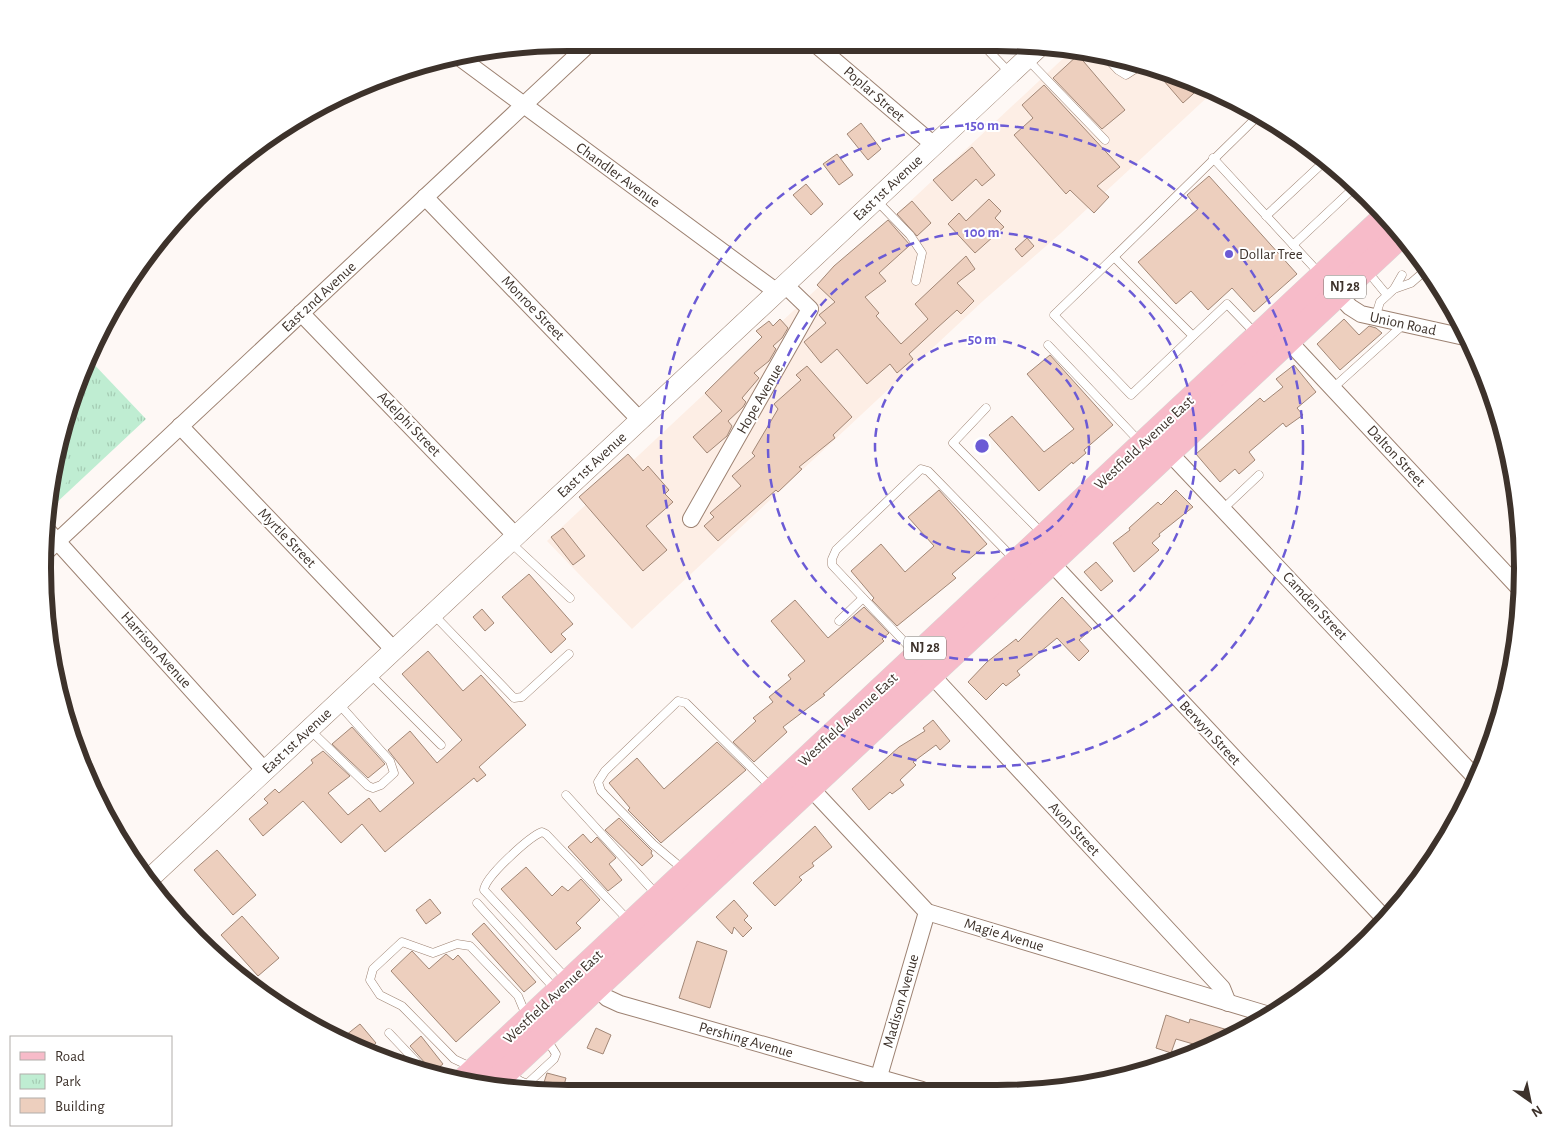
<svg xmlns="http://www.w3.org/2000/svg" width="1565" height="1136" viewBox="0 0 1565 1136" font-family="'Alegreya Sans',sans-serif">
<defs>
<pattern id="park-tufts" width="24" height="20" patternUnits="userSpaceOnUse" patternTransform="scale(1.25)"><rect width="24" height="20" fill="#bfedd2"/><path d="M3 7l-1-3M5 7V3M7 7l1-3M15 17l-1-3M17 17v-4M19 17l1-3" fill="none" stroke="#a5ccb4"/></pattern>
</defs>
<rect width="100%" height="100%" fill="#fef8f5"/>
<polygon fill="#fdeee5" points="1070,52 1133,60 1198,83 1214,91 1061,233 984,300 632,629 547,541"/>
<polygon fill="url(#park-tufts)" points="88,358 146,419 54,505 47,498 60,432"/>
<polygon fill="#bfedd2" points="57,449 78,472 52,496 49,492"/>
<g fill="#edcfbe" stroke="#a28776">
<polygon points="1078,55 1125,110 1102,129 1053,78"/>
<polygon points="1151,66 1198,83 1203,85 1183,103"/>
<polygon points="1044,85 1120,167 1097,186 1109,197 1094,213 1070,190 1066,194 1014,135 1033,118 1022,105"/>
<polygon points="861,123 881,149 868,160 847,134"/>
<polygon points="972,147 995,175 982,186 976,179 952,201 933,180"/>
<polygon points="837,154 853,175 839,185 823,164"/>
<polygon points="1209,176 1297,274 1254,312 1232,288 1208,310 1191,291 1176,304 1138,262 1198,209 1187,195"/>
<polygon points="806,184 823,204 811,215 793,195"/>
<polygon points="989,199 1001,211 995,218 1004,227 975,253 948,224 959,213 966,221"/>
<polygon points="912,201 931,223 917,236 897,214"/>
<polygon points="888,220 910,245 879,273 886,281 865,297 879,313 876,316 901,344 928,319 915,304 966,256 975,269 957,283 974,301 961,314 957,310 937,328 909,354 913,359 897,373 890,364 867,384 837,349 821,363 804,342 826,323 819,315 835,302 817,285 834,266"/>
<polygon points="1027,238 1034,246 1022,257 1015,249"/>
<polygon points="780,319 788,328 782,338 773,346 776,349 769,361 754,373 759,378 742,398 746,402 743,407 728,421 732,426 727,436 707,453 693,437 722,411 705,393 762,337 756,331 769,321 773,326"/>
<polygon points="1344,319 1359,335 1369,326 1376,328 1382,333 1340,370 1317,344"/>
<polygon points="1050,355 1113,425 1084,450 1086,453 1073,464 1072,462 1039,491 989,435 1012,416 1044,452 1074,429 1027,374"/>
<polygon points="1294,365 1316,392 1297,408 1303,415 1286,427 1283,423 1249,452 1255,460 1239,474 1235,469 1220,482 1196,454 1260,398 1264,402 1283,387 1276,379"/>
<polygon points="807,366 852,417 833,435 835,438 799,467 802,469 778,492 776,490 718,541 704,526 714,517 710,513 741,486 732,476 755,456 752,453 778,409 774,404 801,380 796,375"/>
<polygon points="628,454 643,471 648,466 669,490 665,494 673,502 646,526 667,550 643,571 579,497"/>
<polygon points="939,490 987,544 952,574 956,578 897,626 872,600 874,598 851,571 881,544 905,572 934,546 908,517"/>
<polygon points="1176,490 1193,507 1159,534 1160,536 1152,543 1159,550 1134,572 1113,543 1130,530 1129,528 1158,502 1161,505"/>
<polygon points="563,528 585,556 573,565 551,537"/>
<polygon points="1096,562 1113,581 1101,591 1084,572"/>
<polygon points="529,574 573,624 561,634 566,639 551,653 502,597"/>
<polygon points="1062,597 1092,629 1079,640 1089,651 1079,661 1057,638 1017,671 1020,675 1006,686 1003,683 986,700 968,682 987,662 1016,639 1018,642"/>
<polygon points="795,600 828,638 864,607 889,633 882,639 884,641 823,694 825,695 783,727 787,732 754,762 733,742 756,721 753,718 773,702 769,697 791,679 788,675 805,661 771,621"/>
<polygon points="482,609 494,623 485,631 473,617"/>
<polygon points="428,651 463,691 481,675 526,725 479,767 486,775 477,782 474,778 385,852 362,824 341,843 303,801 263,836 249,819 268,803 264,799 275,789 279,793 313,763 311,760 323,751 350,776 328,793 348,815 369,798 380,812 414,783 388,750 410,731 437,763 462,740 402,674"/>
<polygon points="933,720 950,741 940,750 936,745 913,762 916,765 900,780 904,785 892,794 890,792 869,810 852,789 899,747 925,731 923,728"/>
<polygon points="352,727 385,764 368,778 332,744"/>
<polygon points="717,742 746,770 661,843 628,810 630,808 609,783 637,758 664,789"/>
<polygon points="619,818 652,851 651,853 653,856 642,866 605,830"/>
<polygon points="815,826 832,847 812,863 814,866 799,877 802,880 775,906 753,883"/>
<polygon points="583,834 591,843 597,837 616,858 609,864 622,880 608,891 568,847"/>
<polygon points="217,850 256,895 233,915 194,870"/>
<polygon points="526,867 552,896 562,886 568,891 581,879 600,900 576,923 581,928 556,950 501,889"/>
<polygon points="430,899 441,913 426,924 416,910"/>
<polygon points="734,900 748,916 744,920 752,928 743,937 734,927 732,934 716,917"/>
<polygon points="242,916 279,958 258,976 221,935"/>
<polygon points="484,923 536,982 524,992 472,934"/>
<polygon points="697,941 727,951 710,1008 679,998"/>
<polygon points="412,951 429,969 446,954 453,960 458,955 500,1002 456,1042 391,971"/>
<polygon points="1166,1015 1189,1023 1190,1019 1235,1032 1207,1048 1176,1039 1171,1053 1156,1048"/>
<polygon points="360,1024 376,1043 367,1051 341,1039"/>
<polygon points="596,1028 611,1035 603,1054 587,1048"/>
<polygon points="421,1036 443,1064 433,1072 410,1046"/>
<polygon points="547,1073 566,1078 562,1092 541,1092"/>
</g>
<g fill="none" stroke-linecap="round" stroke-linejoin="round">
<g stroke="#9d8272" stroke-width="9">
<g id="service">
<polyline points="981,43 1010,73"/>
<polyline points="1106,57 1118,70 1126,75 1143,64"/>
<polyline points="1028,60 1105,140"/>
<polyline points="1213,158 1320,274"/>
<polyline points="877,201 910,235 922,253 916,281"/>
<polyline points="1266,216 1326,160"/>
<polyline points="1293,245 1356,186"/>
<polyline points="1114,257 1259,115"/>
<polyline points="1418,261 1420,258"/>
<polyline points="1368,272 1387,295"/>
<polyline points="1394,289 1402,275"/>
<polyline points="1375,318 1380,302 1394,289 1411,283 1427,269"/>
<polyline points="1193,336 1131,395 1054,315 1114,257 1193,336 1227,304 1255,333"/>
<polyline points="1048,345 1139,441"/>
<polyline points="1333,388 1404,324"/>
<polyline points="986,408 953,443 1042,533"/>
<polyline points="1223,509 1259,475"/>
<polyline points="511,543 570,598"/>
<polyline points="433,614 514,698 522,697 569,654"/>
<polyline points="839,621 863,598"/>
<polyline points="914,652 832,565 832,559 836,550 921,469 928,471 1014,559"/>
<polyline points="370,674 441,745"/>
<polyline points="310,730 368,786 373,788 381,785 394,773 390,761 338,703"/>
<polyline points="566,795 658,896"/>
<polyline points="684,870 653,844 601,791 598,782 605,771 678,701 686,703 772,788"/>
<polyline points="477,903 555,989"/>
<path d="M567,979L484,890C485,877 529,837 542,832L546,834L630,922"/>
<polyline points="389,1033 425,1071"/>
<polyline points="381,1057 381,1058"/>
<polyline points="471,1067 454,1059 402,1006 380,995 370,980 373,969 402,942 433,953 457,944 470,946 518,996 526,1015"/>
<polyline points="510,1073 520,1081 527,1084 554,1059 556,1054 546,1038"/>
</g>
</g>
<g stroke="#9d8272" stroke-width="18">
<g id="minor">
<polyline points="814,43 934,145"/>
<polyline points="459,57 777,292"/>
<polyline points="425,197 640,420"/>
<polyline points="1332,288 1350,307 1361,314 1469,338"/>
<polyline points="301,313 516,536"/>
<polyline points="1282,334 1520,589"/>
<polyline points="180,426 394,650"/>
<polyline points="1163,446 1476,778"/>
<polyline points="691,519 810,309 785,285"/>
<polyline points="47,530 265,771"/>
<polyline points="47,551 590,43"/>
<polyline points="1045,556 1386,920"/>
<polyline points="925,668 1222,988 1228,1003"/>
<polyline points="804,781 927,912 1266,1014"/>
<polyline points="590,982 607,998 620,1004 922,1090"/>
<polyline points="875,1090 927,912"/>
</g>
</g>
<g stroke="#9d8272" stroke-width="21">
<polyline id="tertiary" points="147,881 1038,48"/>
</g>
<g stroke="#d8d6d5" stroke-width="26">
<g id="primary">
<polyline points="465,1079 1385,217"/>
<polyline points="493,1084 1401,235"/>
</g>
</g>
<use href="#service" stroke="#fff" stroke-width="8"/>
<use href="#minor" stroke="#fff" stroke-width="16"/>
<use href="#tertiary" stroke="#fff" stroke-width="20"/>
<use href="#primary" stroke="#f7bbc9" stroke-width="25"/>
</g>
<g fill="none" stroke="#6b5bd5" stroke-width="2.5" stroke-dasharray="9 6">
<circle cx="982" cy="446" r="107"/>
<circle cx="982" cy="446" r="214"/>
<circle cx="982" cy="446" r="321"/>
</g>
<circle fill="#6b5bd5" stroke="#fff" stroke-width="2" cx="1229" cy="254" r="5"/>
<g text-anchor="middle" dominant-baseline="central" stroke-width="4" stroke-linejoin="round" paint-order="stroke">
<g fill="#fff" stroke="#77706b" stroke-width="1">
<rect x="1324" y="275.5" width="42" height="23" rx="4"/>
<rect x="904" y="636.5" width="42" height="23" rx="4"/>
</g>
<g font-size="14" font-weight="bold" fill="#3d322b">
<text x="1345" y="287">NJ 28</text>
<text x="925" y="648">NJ 28</text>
</g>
<g font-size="15" fill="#3d322b" stroke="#fff">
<text transform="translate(874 94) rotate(41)">Poplar Street</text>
<text transform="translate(618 175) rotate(36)">Chandler Avenue</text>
<text transform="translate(888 188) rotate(-43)">East 1st Avenue</text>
<text transform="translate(319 297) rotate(-43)">East 2nd Avenue</text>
<text transform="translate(533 308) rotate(46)">Monroe Street</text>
<text transform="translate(1403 324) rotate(12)">Union Road</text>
<text transform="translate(760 399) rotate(-60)">Hope Avenue</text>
<text transform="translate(409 424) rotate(46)">Adelphi Street</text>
<text transform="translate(1144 443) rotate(-43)">Westfield Avenue East</text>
<text transform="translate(1396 456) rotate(47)">Dalton Street</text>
<text transform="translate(592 465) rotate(-43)">East 1st Avenue</text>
<text transform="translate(287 538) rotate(46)">Myrtle Street</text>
<text transform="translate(1315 606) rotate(47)">Camden Street</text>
<text transform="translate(156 650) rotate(48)">Harrison Avenue</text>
<text transform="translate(848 720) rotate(-43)">Westfield Avenue East</text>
<text transform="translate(1210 733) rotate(47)">Berwyn Street</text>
<text transform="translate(297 741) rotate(-43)">East 1st Avenue</text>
<text transform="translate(1074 829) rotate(47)">Avon Street</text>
<text transform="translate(1004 935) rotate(17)">Magie Avenue</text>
<text transform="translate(553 997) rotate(-43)">Westfield Avenue East</text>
<text transform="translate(901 1001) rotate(-74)">Madison Avenue</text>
<text transform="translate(746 1040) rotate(16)">Pershing Avenue</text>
</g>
<g font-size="15" fill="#3d322b" stroke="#fff" text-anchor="start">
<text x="1239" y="254">Dollar Tree</text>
</g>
</g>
<path d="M0 0H1565V1136H0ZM568 51H997A517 517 0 0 1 1514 568V568A517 517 0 0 1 997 1085H568A517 517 0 0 1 51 568V568A517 517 0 0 1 568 51Z" fill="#fff" fill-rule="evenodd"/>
<path fill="none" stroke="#3d322b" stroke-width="6" d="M568 51H997A517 517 0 0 1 1514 568V568A517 517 0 0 1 997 1085H568A517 517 0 0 1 51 568V568A517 517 0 0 1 568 51Z"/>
<circle cx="982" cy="446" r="8" fill="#6b5bd5" stroke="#fff" stroke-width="2.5"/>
<g font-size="15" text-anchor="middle" font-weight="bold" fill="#6b5bd5" stroke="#fff" stroke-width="4" stroke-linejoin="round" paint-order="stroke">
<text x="982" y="130">150 m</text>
<text x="982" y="237">100 m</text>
<text x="982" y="344">50 m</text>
</g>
<rect x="10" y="1036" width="162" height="90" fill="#ffffff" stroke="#b1adaa"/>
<rect x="20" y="1052" width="25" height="8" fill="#f7bbc9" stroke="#b1adaa"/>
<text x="55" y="1061" font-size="15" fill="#3d322b">Road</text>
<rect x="20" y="1074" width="25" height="15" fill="url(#park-tufts)" stroke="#b1adaa"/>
<text x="55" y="1086" font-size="15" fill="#3d322b">Park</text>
<rect x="20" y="1098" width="25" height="15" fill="#edcfbe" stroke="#b1adaa"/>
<text x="55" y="1111" font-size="15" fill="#3d322b">Building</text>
<g transform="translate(1530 1101) rotate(147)" stroke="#ffffff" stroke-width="4" paint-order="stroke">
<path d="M0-4L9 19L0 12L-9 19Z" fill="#3d322b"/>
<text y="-8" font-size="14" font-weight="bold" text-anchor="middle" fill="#3d322b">N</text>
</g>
</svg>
